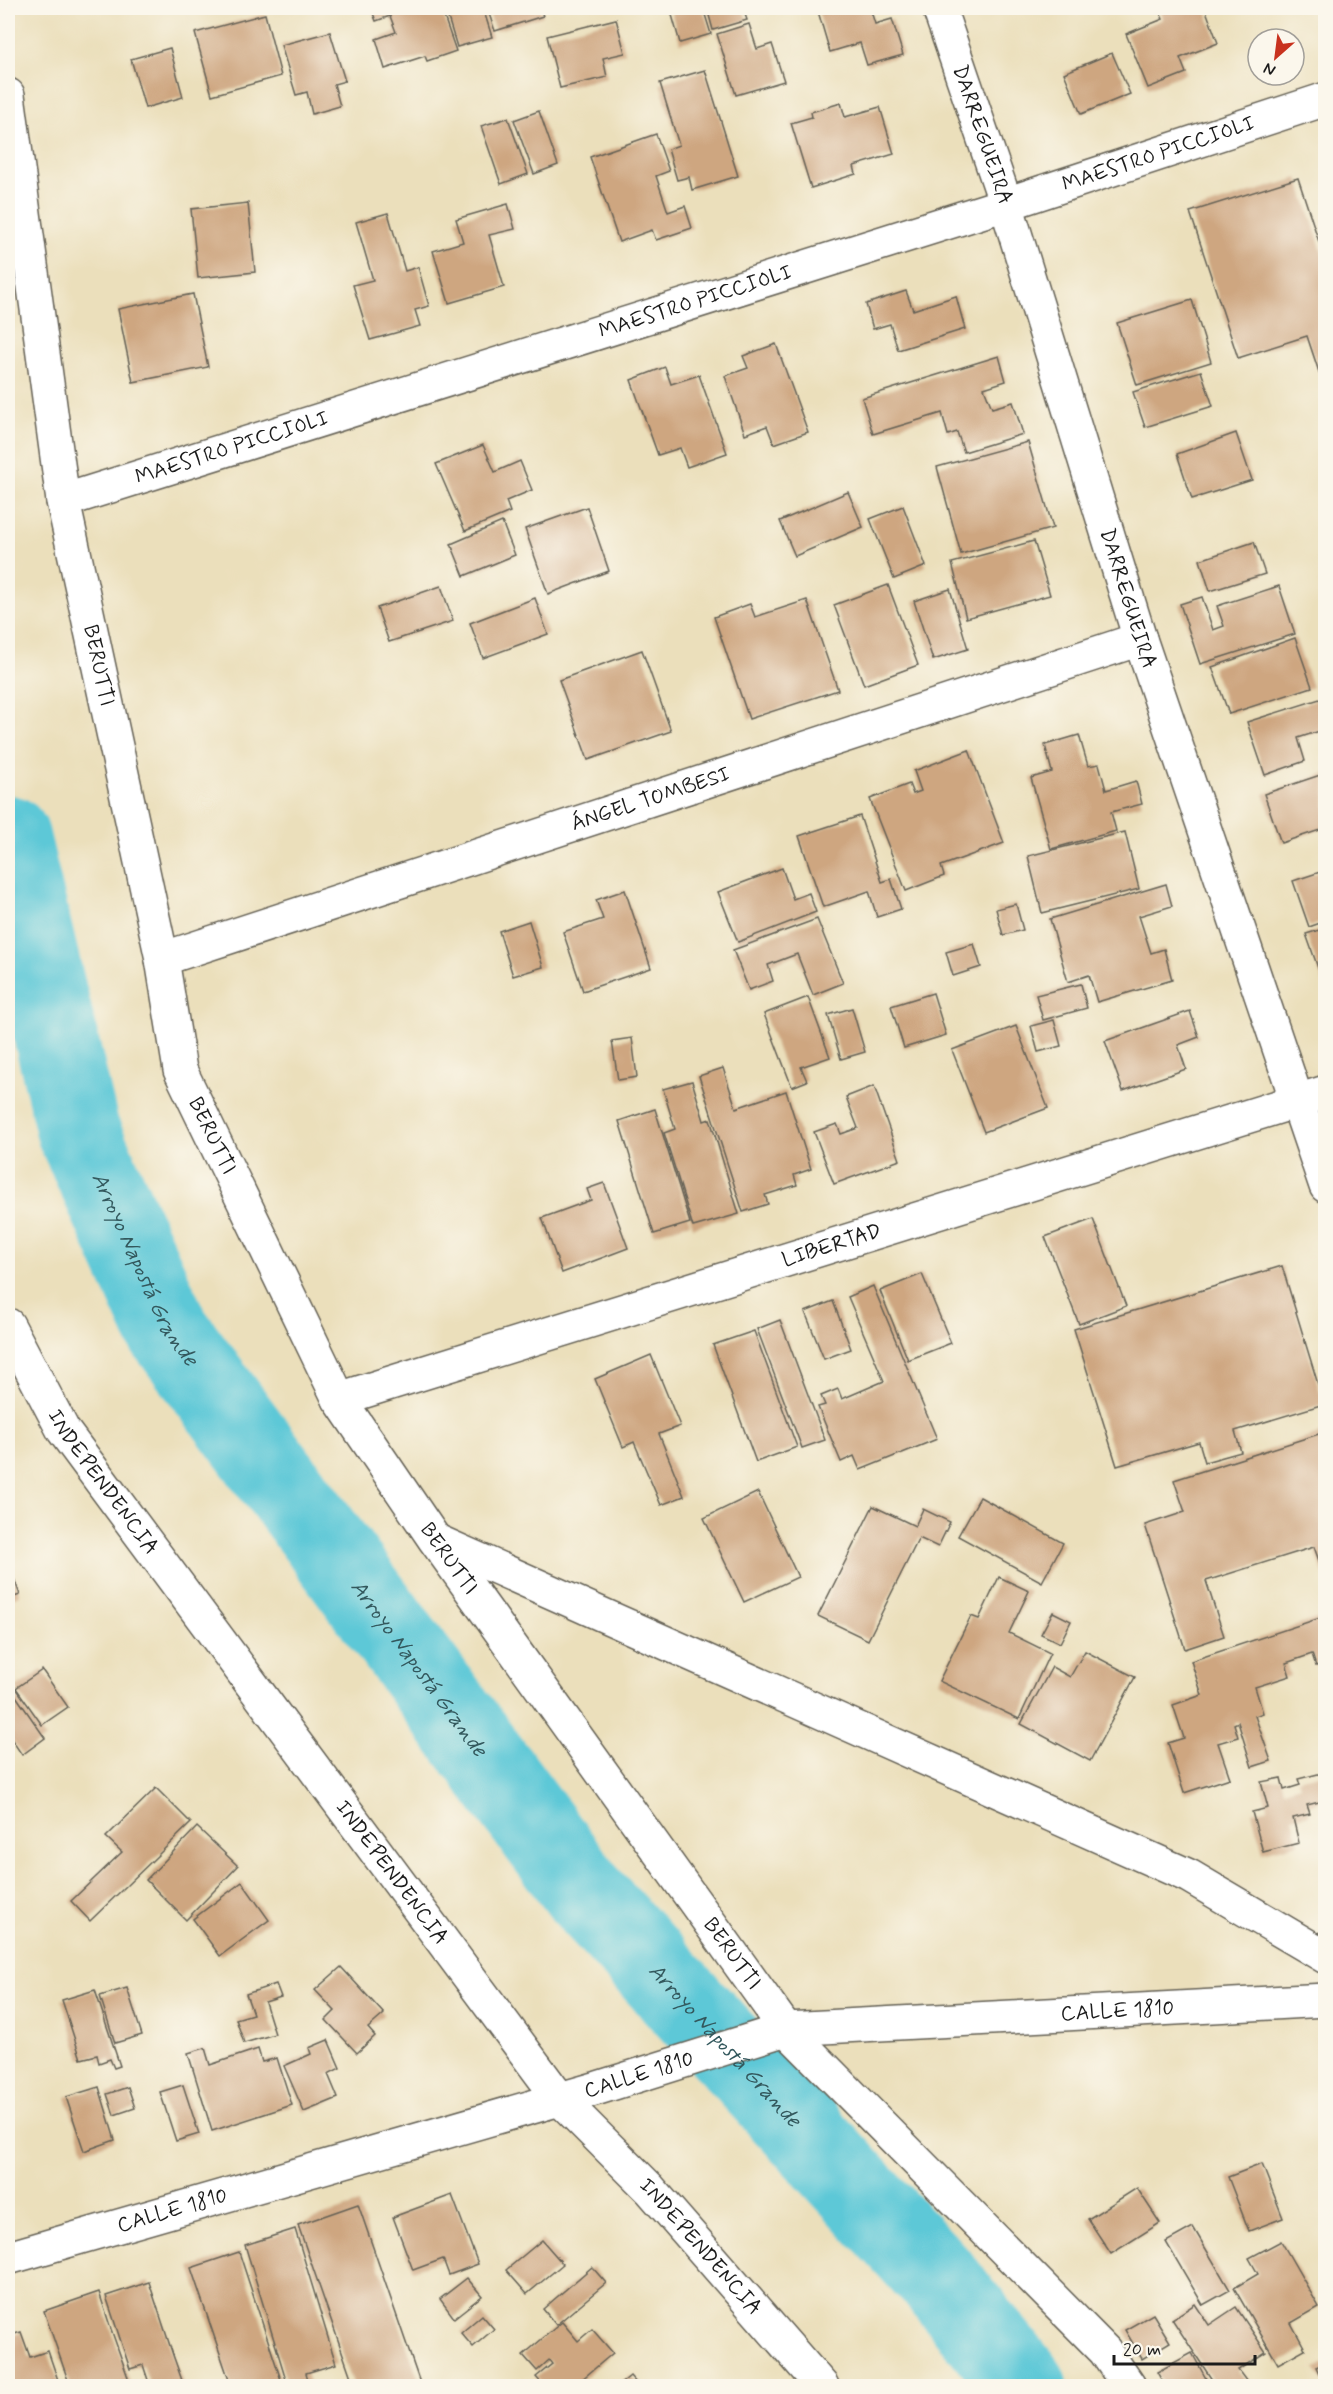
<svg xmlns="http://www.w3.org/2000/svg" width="1333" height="2394" viewBox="0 0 1333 2394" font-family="Mynerve,sans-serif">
<rect width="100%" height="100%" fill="#fbf7ec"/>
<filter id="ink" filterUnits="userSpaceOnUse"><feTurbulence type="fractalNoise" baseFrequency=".0167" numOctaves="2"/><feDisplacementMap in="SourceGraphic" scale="12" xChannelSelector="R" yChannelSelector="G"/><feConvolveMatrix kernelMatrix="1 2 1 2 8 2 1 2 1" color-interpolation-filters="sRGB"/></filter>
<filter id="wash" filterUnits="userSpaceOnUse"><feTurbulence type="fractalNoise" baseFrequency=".008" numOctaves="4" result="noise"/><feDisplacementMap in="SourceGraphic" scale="24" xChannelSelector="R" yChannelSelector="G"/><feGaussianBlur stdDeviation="1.35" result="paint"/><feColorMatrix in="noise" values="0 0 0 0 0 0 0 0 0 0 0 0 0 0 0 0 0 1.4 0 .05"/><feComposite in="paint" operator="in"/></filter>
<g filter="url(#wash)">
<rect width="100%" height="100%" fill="#ebdfbb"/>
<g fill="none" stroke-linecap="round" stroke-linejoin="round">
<path stroke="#5dc8d7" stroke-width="84" id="s1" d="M8,837L78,1131L167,1329L585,1894L941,2282L1025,2386"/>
</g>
<g id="blocks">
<g fill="#cea680">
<polygon points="371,8 441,8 456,51 427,61 425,56 385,69 376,39 396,32 390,16 376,21"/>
<polygon points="445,8 483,8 492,37 457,47"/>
<polygon points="487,8 540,8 543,16 495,31"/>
<polygon points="670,8 703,8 711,34 680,43"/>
<polygon points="707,8 743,8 747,20 713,30"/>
<polygon points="817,8 870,8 875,24 892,19 903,55 867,65 860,43 830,52"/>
<polygon points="1158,8 1205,8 1218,43 1180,58 1186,73 1148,88 1126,34 1163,19"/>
<polygon points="265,14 281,76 212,95 195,33"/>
<polygon points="616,19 625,53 603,58 607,77 560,88 547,36"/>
<polygon points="749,24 757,49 772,44 784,81 736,95 717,34"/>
<polygon points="330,32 345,81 334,84 340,106 312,114 307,92 296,95 281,45"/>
<polygon points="170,48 183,97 145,108 131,59"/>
<polygon points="1112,53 1130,94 1081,114 1064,73"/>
<polygon points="705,70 738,176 692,190 689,177 677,180 668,149 679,145 660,83"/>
<polygon points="841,103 845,117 880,107 894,154 854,166 856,174 811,188 791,123 812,117 811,112"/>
<polygon points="539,111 558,165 534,174 514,120"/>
<polygon points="508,118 528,174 501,184 481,126"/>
<polygon points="656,134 669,171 656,176 668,212 685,206 692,228 656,240 652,230 619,242 590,157"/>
<polygon points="1298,178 1326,263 1325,390 1307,336 1238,358 1190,212"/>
<polygon points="248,203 255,272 198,278 191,209"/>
<polygon points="508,204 515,229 489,235 504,287 449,303 433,251 463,242 456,219"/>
<polygon points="388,213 405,271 418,267 429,306 415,310 420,326 370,340 353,285 373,280 356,222"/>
<polygon points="906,291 913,310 956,296 965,329 898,350 890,324 873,329 866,304"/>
<polygon points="193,294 208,367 133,382 118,309"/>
<polygon points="1192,300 1211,362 1137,385 1117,323"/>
<polygon points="776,344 808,432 774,444 767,426 745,434 725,376 748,368 743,356"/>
<polygon points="999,356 1006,381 984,388 992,408 1013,402 1023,434 964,452 957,432 948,435 942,413 873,434 862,398"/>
<polygon points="665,367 671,384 699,375 727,453 687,467 680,448 658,455 631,380"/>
<polygon points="1201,371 1213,406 1145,427 1133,392"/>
<polygon points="1236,433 1252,480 1192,499 1177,454"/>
<polygon points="1028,442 1053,528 961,554 937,467"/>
<polygon points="483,445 495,472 520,461 532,490 506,501 510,512 465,531 436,464"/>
<polygon points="848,492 863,527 795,556 780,521"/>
<polygon points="903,506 926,566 894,579 870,519"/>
<polygon points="587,507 609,571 548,594 525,529"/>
<polygon points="502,522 515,555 464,576 451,544"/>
<polygon points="1034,541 1050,595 966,618 952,563"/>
<polygon points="1254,542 1265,574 1210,591 1200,560"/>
<polygon points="888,585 918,665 864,685 834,605"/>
<polygon points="441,586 453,621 389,642 377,608"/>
<polygon points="1279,586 1295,634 1200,664 1180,604 1202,597 1213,630 1224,626 1217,606"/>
<polygon points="950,589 968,649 933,660 914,601"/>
<polygon points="535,598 548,634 483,658 470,623"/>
<polygon points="807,600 838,690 749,719 714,617 750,604 755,617"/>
<polygon points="1295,638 1312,687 1229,714 1212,667"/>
<polygon points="642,650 671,731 588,760 559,680"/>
<polygon points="1326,697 1326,729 1298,738 1305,761 1265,775 1247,722"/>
<polygon points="1079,735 1088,766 1099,764 1106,790 1136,781 1142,804 1111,812 1116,831 1051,849 1031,778 1052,772 1045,745"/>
<polygon points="969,750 1004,843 941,866 944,876 906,891 870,799 909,784 913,794 921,791 914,771"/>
<polygon points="1326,773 1326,828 1281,843 1264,794"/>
<polygon points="860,816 882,882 891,879 901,909 877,917 869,891 823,907 799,836"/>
<polygon points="1125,832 1139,889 1042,913 1028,856"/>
<polygon points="782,868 793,899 809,893 816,912 738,942 718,892"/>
<polygon points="1326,870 1326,921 1309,927 1293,881"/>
<polygon points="1166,884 1172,906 1139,916 1151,953 1164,949 1172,980 1097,1002 1089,975 1068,982 1050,919"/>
<polygon points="625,890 651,968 583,991 563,932 603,919 596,900"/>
<polygon points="1016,904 1023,930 1003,935 996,909"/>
<polygon points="817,919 843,983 813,995 797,954 768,965 773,981 749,990 733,950"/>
<polygon points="529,921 543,967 513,976 499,931"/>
<polygon points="1326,928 1326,984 1324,985 1306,934"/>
<polygon points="974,944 981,967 953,976 946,952"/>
<polygon points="1081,984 1087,1008 1043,1020 1036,995"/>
<polygon points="933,993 946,1035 904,1048 891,1006"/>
<polygon points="808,997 830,1057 801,1067 807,1081 792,1087 764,1014"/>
<polygon points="852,1008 865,1052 841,1059 828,1015"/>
<polygon points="1190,1011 1199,1037 1178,1045 1186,1069 1123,1091 1105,1041"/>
<polygon points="1054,1020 1061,1046 1038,1052 1031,1026"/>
<polygon points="1016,1026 1048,1108 984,1132 952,1050"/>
<polygon points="632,1038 637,1077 618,1080 612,1041"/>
<polygon points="723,1068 736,1108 786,1091 811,1169 794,1175 797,1185 765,1195 768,1204 743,1212 699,1076"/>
<polygon points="692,1081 704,1121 710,1119 739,1214 693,1227 664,1133 675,1129 663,1089"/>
<polygon points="874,1086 900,1160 834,1184 814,1132 837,1124 841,1134 858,1128 846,1097"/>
<polygon points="655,1109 690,1223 654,1234 619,1121"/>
<polygon points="604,1183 628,1248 562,1273 542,1218 591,1200 587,1189"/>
<polygon points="1093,1219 1126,1306 1079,1324 1045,1237"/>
<polygon points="1282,1266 1324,1404 1235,1431 1241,1452 1205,1462 1199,1442 1117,1466 1074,1329"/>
<polygon points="922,1274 951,1343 908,1360 880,1291"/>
<polygon points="873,1286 937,1439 860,1470 854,1456 841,1462 818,1407 825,1405 821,1396 838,1389 842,1399 884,1381 848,1297"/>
<polygon points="833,1301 851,1349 824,1359 805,1312"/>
<polygon points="780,1320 825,1440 802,1448 757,1329"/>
<polygon points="754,1331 797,1447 756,1462 713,1345"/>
<polygon points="651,1355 680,1426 659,1434 684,1496 661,1505 634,1442 623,1447 595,1379"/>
<polygon points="1322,1433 1326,1443 1326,1580 1314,1547 1206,1581 1224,1636 1185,1649 1145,1525 1185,1512 1174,1480"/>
<polygon points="758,1492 798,1577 744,1602 704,1518"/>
<polygon points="980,1497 1063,1543 1042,1582 958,1536"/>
<polygon points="873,1506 915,1526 923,1509 950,1522 938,1547 919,1538 868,1640 818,1616"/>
<polygon points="8,1562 20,1595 8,1599"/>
<polygon points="999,1577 1029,1591 1009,1633 1050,1653 1019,1719 939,1681 971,1616 979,1619"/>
<polygon points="1053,1612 1071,1621 1060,1643 1041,1634"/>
<polygon points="1326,1616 1326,1663 1316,1666 1312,1654 1286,1663 1290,1676 1255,1687 1263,1713 1255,1716 1271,1761 1252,1767 1238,1722 1234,1724 1238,1737 1218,1743 1230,1778 1184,1793 1168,1743 1184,1738 1173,1705 1202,1695 1191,1661"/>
<polygon points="1085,1651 1135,1677 1090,1761 1021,1724 1052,1667 1070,1677"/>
<polygon points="42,1670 68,1707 42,1725 16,1688"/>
<polygon points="16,1696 45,1738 22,1755 8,1734 8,1701"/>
<polygon points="1326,1772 1326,1807 1323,1801 1307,1805 1310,1814 1293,1818 1299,1843 1263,1852 1252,1812 1268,1808 1261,1782 1281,1778 1284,1790 1300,1785 1298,1779"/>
<polygon points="156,1788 191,1823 90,1921 71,1901 122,1852 106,1837"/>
<polygon points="197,1827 238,1866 186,1920 146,1880"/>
<polygon points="242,1882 269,1920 220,1956 193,1919"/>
<polygon points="341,1967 384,2014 368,2028 375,2036 357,2053 326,2020 335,2011 315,1990"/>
<polygon points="276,1984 281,1997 265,2002 275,2034 244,2043 236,2019 253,2014 246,1994"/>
<polygon points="127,1988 142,2035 115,2043 100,1996"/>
<polygon points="95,1990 120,2066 114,2068 110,2059 99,2063 97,2055 81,2059 62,2000"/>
<polygon points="328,2040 340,2068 328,2074 338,2098 304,2112 284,2066 311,2054 309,2048"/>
<polygon points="205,2048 210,2065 258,2049 262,2062 277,2058 292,2105 212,2131 188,2053"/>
<polygon points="183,2085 199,2134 176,2141 160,2092"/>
<polygon points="99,2087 115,2140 84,2151 66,2097"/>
<polygon points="128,2087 135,2108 114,2115 107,2094"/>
<polygon points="1262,2164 1283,2218 1249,2231 1228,2177"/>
<polygon points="1137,2188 1160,2223 1111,2254 1088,2219"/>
<polygon points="452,2195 478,2264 449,2275 443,2259 413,2270 393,2217"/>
<polygon points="358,2204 421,2386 354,2386 298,2225"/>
<polygon points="1193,2227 1230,2290 1203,2305 1166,2242"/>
<polygon points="295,2229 336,2364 306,2373 310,2386 288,2386 245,2245"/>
<polygon points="542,2240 563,2264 527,2294 506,2270"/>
<polygon points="1281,2241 1319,2307 1291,2323 1305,2349 1278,2364 1234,2288 1258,2274 1249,2258"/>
<polygon points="239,2252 280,2377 284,2386 231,2386 191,2268"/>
<polygon points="592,2267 606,2283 556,2325 543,2309"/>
<polygon points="467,2278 482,2296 454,2318 440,2299"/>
<polygon points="149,2282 173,2355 184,2386 150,2386 143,2365 130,2369 106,2296"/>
<polygon points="99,2292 111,2329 131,2386 70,2386 44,2311"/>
<polygon points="1195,2304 1209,2325 1236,2307 1266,2352 1238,2370 1250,2386 1216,2386 1172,2319"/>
<polygon points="1153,2314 1170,2342 1142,2359 1125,2330"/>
<polygon points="482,2315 494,2329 473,2347 461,2333"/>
<polygon points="562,2322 578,2341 592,2329 613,2353 574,2386 544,2386 536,2377 552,2364 549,2360 537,2371 523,2355"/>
<polygon points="21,2332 30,2357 48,2351 60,2386 8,2386 8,2336"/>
<polygon points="1192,2353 1210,2386 1165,2386 1157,2372"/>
<polygon points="1326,2363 1326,2386 1325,2386 1316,2367"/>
<polygon points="630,2376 639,2386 618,2386"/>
</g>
</g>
</g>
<g filter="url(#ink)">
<use href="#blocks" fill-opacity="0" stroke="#646054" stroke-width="1.5"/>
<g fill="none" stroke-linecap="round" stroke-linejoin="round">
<g stroke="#646054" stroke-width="36">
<g id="minor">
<path id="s2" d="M939,8L1006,204L1140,639L1326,1186"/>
<path id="s3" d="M8,95L63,501L162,959L180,1070L339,1399L435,1540L786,2029L1105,2351L1129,2386"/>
<path id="s4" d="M63,501L1006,204L1326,99"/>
<path id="s5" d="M162,959L1140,639"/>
<path id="s6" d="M8,1325L63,1430L559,2098L650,2189L822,2386"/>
<path id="s7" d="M339,1399L1326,1092"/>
<polyline points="437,1541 1189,1876 1326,1957"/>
<path id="s8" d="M8,2258L598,2088L786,2029L1326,2000"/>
</g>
</g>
<use href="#minor" stroke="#fff" stroke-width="33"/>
</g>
</g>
<g text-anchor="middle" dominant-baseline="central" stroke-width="6" stroke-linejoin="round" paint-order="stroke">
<g font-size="21" fill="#1c1c1c" stroke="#fbf7ec">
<text stroke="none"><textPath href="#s2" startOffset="134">DARREGUEIRA</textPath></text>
<text stroke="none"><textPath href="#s4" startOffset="1149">MAESTRO PICCIOLI</textPath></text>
<text stroke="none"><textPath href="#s4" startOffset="663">MAESTRO PICCIOLI</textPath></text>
<text stroke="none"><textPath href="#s4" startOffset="177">MAESTRO PICCIOLI</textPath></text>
<text stroke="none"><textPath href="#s2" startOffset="620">DARREGUEIRA</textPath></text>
<text stroke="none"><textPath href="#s3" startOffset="578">BERUTTI</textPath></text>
<text stroke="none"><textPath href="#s5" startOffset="514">ÁNGEL TOMBESI</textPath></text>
<text stroke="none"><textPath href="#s3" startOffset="1064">BERUTTI</textPath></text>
<text stroke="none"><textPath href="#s7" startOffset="516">LIBERTAD</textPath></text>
<text stroke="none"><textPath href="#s6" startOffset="184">INDEPENDENCIA</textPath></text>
<text stroke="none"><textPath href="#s3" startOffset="1550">BERUTTI</textPath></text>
<text stroke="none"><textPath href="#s6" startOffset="670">INDEPENDENCIA</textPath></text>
<text stroke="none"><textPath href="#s3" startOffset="2036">BERUTTI</textPath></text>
<text stroke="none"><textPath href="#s8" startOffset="1143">CALLE 1810</textPath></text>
<text stroke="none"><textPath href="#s8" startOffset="657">CALLE 1810</textPath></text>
<text stroke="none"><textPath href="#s8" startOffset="171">CALLE 1810</textPath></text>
<text stroke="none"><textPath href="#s6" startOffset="1156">INDEPENDENCIA</textPath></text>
</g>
<g font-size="22" font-style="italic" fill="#33585d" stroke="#fbf7ec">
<text stroke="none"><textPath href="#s1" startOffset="456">Arroyo Napostá Grande</textPath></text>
<text stroke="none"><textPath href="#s1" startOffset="942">Arroyo Napostá Grande</textPath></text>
<text stroke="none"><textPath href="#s1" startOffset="1428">Arroyo Napostá Grande</textPath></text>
</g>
</g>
<rect width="1333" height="2394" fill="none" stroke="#fbf7ec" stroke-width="30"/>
<g transform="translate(1276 57) rotate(208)"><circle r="28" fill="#fbf7ec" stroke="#a29f99" stroke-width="1.5"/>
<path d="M0-4.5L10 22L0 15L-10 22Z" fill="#c8321e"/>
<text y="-9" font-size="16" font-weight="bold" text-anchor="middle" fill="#1c1c1c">N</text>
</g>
<path d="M1114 2355v9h141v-9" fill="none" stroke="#1c1c1c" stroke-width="3"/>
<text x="1123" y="2355" font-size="18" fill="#1c1c1c" stroke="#fbf7ec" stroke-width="4.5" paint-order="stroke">20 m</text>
</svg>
